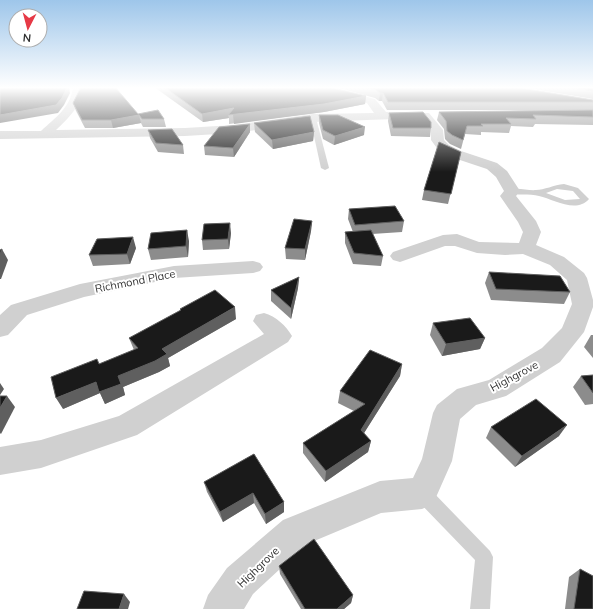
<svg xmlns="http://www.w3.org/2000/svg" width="593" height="609" viewBox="0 0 593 609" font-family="Mulish,sans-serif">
<rect width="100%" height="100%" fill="#fff"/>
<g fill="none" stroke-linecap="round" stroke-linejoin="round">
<g fill="#d0d0d0" fill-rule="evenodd">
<polygon points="313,116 316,118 329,168 325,170 321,168 310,118"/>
<path d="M564,184L578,188L589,199C576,214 553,199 539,196C530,193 515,197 508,191C514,186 528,191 536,190C544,190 554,185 564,184ZM557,189L573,191L580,199L565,200L546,193Z"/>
<polygon points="422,485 428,487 490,551 493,557 490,609 470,609 475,560 416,499 414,493 416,487"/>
</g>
<g fill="#d0d0d0" fill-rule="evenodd">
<path d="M73,87H83C82,105 69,118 56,130L185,128L234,125L313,114L374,113L367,103L313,89L312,87H329L375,99L386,112L429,113L443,130L444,140L449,145L461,151L497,163L507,171L520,191L516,196L536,221L541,232L536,245L564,257L584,273L587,278L593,300V307L584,332L560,362L506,396L476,405L460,419L452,461L433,504L422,509L381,513L307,544L253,594L244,609H203L208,595L227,568L283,520L380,481L413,478L422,459L433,413L437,405L457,389L489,380L542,348L562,328L572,304L567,280L550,265L523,254L505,255L477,253L455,246H445L400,262L393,260L390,256L393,252L443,235L457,234L479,242L519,243L523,232L518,222L500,196L504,191L496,177L487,169L451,157L439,151L431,140V130L421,118L313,122L234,133L185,136L0,139V131H41C55,118 71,107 73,87Z"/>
<polygon points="253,261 260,263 263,267 260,271 253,273 174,278 84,297 27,315 8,335 0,337 0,315 11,305 80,284 174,266"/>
<path d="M264,313C276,316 286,326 292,336L288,342L137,435L41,468L0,475V447L41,440L119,416L264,334L253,321L256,315Z"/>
</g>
</g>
<g fill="#8c8c8c">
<polygon points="154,87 329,87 366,96 365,104 324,112 229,124 229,118 203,122"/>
<polygon points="335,87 515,87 593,100 593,110 387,110 382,101 379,101 375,98"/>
<polygon points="521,87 593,87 593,99"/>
<polygon points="73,103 138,114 164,119 166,127 143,127 141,123 113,128 85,128 76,111"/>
<polygon points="593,110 593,125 535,124 533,127 511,126 509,133 481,132 481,135 465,134 461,149 450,144 445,139 444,129 437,120 439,112"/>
<polygon points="389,113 431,128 430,137 391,136 388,121"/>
<polygon points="319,115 364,135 334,145 323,139 319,123"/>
<polygon points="254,123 314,132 313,141 273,149 255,132"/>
<polygon points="250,124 250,132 234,157 205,155 204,146"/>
<polygon points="148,130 183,145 184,154 158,152 150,138"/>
<polygon points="461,152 448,204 422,200 424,190"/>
<polygon points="349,209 404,221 402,232 372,234 383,256 381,266 353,264 345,243 345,232 353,232 348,219"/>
<polygon points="312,221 311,231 305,260 286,259 285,248"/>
<polygon points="231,233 229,249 203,250 202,240"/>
<polygon points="189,241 188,257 151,260 148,249"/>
<polygon points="136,248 130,264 93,266 89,255"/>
<polygon points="489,272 570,292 564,304 491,300 485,283"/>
<polygon points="299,277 298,288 291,319 271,301 271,290"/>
<polygon points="180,309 236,319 168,358 170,366 159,372 123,387 125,395 105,404 100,393 63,409 99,364 134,350 129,338 180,311"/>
<polygon points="433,323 485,338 480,349 442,356 430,335"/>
<polygon points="591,335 593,335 593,358 584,347"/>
<polygon points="402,364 400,376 364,433 371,441 368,452 325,482 303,453 303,443 354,411 338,403 340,391"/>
<polygon points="593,375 593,404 585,405 573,387 581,376"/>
<polygon points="491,427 559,436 515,467 486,438"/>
<polygon points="254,454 284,512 266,524 254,503 223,522 207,492 204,482"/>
<polygon points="279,566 353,595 351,603 344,609 301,609 280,574"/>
<polygon points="580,569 593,609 565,609 569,577"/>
</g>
<g fill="#5f5f5f">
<polygon points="67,87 69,87 70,93 64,105 58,113 0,123 0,115"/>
<polygon points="380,93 383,93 382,101 379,101"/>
<polygon points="366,96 365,104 324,112 234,124 233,115 228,115 229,118 203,122 202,114 234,108"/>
<polygon points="139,115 141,123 113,128 111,120"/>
<polygon points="250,124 250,132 234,157 233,148"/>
<polygon points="365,127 364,135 334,145 335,136"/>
<polygon points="314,132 313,141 273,149 272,140"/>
<polygon points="312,221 311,231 305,260 305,249"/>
<polygon points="230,223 231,233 229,249 228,239"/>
<polygon points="187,230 189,241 188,257 186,246"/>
<polygon points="133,237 136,248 130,264 127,254"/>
<polygon points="2,249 8,260 1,279 0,279 0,255"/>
<polygon points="299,277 298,288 291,319 291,308"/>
<polygon points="235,307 236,319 168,358 170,366 159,372 123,387 125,395 105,404 100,393 63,409 56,398 96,382 162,349"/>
<polygon points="485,338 480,349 442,356 446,344"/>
<polygon points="402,364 400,376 359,441 361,430"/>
<polygon points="0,383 4,389 0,395"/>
<polygon points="7,396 15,407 1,434 0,433 0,408"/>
<polygon points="567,425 559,436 515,467 522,456"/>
<polygon points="371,441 368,452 325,482 326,471"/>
<polygon points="253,493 254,503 223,522 220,512"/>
<polygon points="284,502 284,512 266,524 265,514"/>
<polygon points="124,594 130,602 128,609 119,609"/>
<polygon points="353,595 351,603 344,609 337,609"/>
</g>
<g fill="#1a1a1a" stroke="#5f5f5f">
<polygon points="0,87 67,87 62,98 56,105 0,115"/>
<polygon points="81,87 115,87 138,114 158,110 164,119 142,119 139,115 111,120 82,120 73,103"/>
<polygon points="164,87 329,87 366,96 324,104 228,115 234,108 202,114"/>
<polygon points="365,87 515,87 593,100 593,102 388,102 383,93 380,93 376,90"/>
<polygon points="568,87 593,87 593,91"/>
<polygon points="593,110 593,117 533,115 536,119 506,118 511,124 481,124 483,126 467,126 463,140 452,135 447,131 446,121 439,112"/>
<polygon points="423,112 431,122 431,128 393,128 389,113"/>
<polygon points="319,115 338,115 365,127 335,136 323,130"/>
<polygon points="310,116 314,132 272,140 254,123"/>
<polygon points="250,124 233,148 204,146 219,127"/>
<polygon points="172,129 183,145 156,143 148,130"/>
<polygon points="439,142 461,152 451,194 424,190"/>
<polygon points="395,206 404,221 355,225 349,209"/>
<polygon points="294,219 312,221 305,249 285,248"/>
<polygon points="230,223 228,239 202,240 204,224"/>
<polygon points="187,230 186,246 148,249 151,233"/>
<polygon points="371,230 383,256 354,253 345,232"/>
<polygon points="133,237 127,254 89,255 97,239"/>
<polygon points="2,249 0,255 0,250"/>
<polygon points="489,272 560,276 570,292 496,289"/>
<polygon points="299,277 291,308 271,290"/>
<polygon points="215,290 235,307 162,349 167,354 155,361 118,376 121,384 99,392 96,382 56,398 51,377 97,359 99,364 138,348 129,338 181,310 180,309"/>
<polygon points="470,318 485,338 446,344 433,323"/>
<polygon points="370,350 402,364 361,430 371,441 326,471 303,443 365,404 340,391"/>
<polygon points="593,375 593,393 581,376"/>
<polygon points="0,396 7,396 0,408"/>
<polygon points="536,399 567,425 522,456 491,427"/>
<polygon points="254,454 284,502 265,514 253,493 220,512 204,482"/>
<polygon points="314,539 353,595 337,609 305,609 279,566"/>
<polygon points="580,569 593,576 593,609 574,609"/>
<polygon points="84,591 124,594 119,609 77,609"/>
</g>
<linearGradient id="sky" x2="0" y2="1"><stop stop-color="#9ec6ea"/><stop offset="0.51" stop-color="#fff"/><stop offset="1" stop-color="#fff" stop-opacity="0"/></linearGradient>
<rect width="593" height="172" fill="url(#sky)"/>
<g text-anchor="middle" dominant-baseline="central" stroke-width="4" stroke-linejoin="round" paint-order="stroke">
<g font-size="11" fill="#333" stroke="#fff">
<text transform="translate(135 281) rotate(-11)">Richmond Place</text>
<text transform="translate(514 376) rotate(-28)">Highgrove</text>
<text transform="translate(258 567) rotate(-44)">Highgrove</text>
</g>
</g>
<g transform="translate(28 28) rotate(186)"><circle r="19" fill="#ffffff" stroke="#adadad"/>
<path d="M0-3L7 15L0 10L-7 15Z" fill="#e63946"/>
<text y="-6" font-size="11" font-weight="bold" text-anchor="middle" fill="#333333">N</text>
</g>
</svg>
